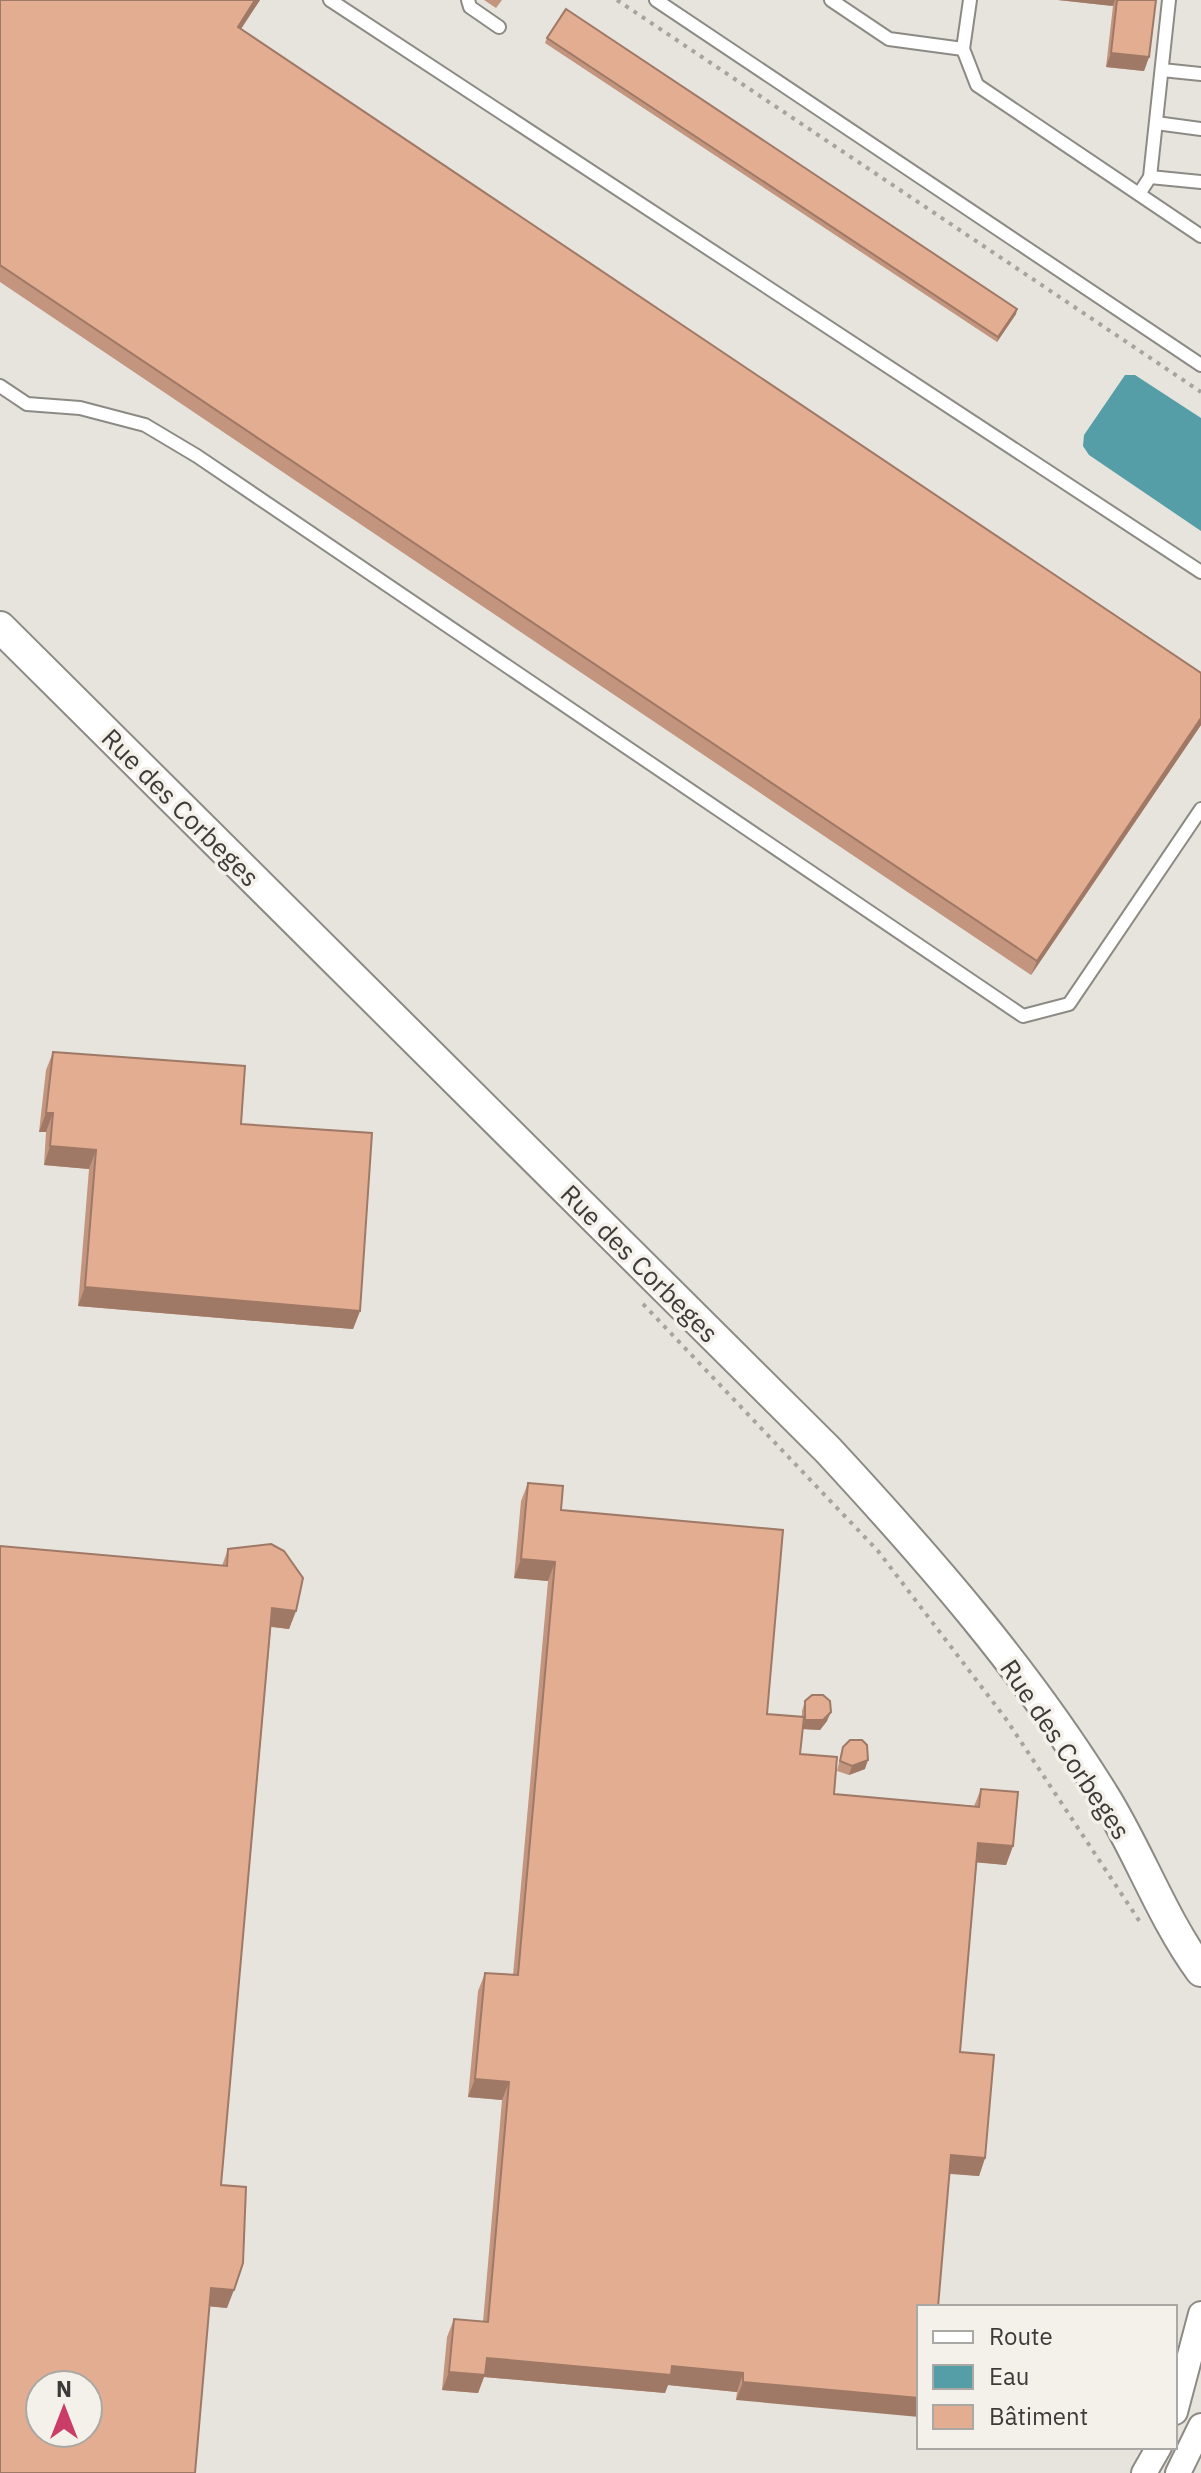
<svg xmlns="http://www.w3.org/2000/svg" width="1201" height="2473" viewBox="0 0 1201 2473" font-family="'IBM Plex Sans',sans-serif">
<rect width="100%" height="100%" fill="#e7e4de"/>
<polygon fill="#559da7" points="1125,375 1135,375 1201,418 1201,531 1089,455 1083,446 1084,435"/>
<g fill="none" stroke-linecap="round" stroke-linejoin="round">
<g stroke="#8c8a84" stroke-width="16">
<g id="service">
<polyline points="330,0 1201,572"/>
<polyline points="468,0 470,7 499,27"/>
<polyline points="656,0 1201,365"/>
<polyline points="831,0 889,39 963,49"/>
<polyline points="970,0 963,49 977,85 1201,236"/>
<polyline points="1162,70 1201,74"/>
<polyline points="1156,123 1201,129"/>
<polyline points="1150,177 1201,182"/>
<polyline points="1139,194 1150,177 1169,0"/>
<polyline points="0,386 27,404 80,408 145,425 197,456 1023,1016 1069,1004 1201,809"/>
</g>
</g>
<g stroke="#8c8a84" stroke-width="28">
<g id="minor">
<polyline points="1175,2412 1201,2314"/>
<polyline points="1144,2473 1159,2447"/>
<polyline points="1178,2473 1201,2426"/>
</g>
</g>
<g stroke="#8c8a84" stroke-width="34">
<path id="tertiary" d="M0,627L828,1450C928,1558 1027,1671 1104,1796C1139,1852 1162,1918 1201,1971"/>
</g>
<g stroke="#a6a49f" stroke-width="4" stroke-dasharray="4 6" stroke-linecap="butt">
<polyline points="617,0 1201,392"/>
<polyline points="643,1304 878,1551 1006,1719 1140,1922"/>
</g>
<use href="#service" stroke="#fff" stroke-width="12"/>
<use href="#minor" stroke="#fff" stroke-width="24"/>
<use href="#tertiary" stroke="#fff" stroke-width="30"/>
</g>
<g fill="#c3957e">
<polygon points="0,0 260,0 241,29 1201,673 1201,725 1031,975 0,282"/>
<polygon points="484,0 502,0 496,8"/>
<polygon points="1058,0 1156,0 1149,57 1144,71 1106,67 1113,6"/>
<polygon points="547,38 1017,309 1016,314 997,342 545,43"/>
<polygon points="53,1052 241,1124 360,1311 353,1329 78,1306 89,1169 44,1165 46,1132 39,1132 46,1070"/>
<polygon points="528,1483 561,1510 767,1714 802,1717 802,1711 805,1701 827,1721 820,1730 803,1729 800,1754 834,1794 974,1806 981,1789 1013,1846 1006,1865 977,1862 960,2052 985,2158 979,2176 949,2174 736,2400 737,2392 668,2385 665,2393 484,2377 478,2393 442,2390 447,2337 454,2319 483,2322 502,2100 468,2097 478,1991 485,1973 513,1975 548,1581 514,1578 521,1501"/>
<polygon points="228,1549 296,1611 289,1629 271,1627 221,2185 227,2308 210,2306 222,1566"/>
<polygon points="843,1747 865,1769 849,1775 837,1771"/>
</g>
<g fill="#9f7966">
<polygon points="255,0 260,0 233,41 238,27"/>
<polygon points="1058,0 1115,0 1113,6"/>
<polygon points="1111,53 1149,57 1144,71 1106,67"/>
<polygon points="1017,309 1016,314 997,342 998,337"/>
<polygon points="1201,718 1201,725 1031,975 1037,961"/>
<polygon points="46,1113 53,1113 46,1132 39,1132"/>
<polygon points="50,1146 96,1150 89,1169 44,1165"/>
<polygon points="85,1287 360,1311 353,1329 78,1306"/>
<polygon points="521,1559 555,1562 548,1581 514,1578"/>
<polygon points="272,1608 296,1611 289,1629 266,1626"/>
<polygon points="831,1712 827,1721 820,1730 802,1729 805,1720"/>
<polygon points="868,1760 865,1769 849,1775 852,1766"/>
<polygon points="978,1843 1013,1846 1006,1865 972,1862"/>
<polygon points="475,2079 509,2082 502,2100 468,2097"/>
<polygon points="951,2155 985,2158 979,2176 944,2173"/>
<polygon points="211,2288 234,2290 227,2308 205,2306"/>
<polygon points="487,2358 672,2366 743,2373 737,2392 668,2385 665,2393 484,2377 478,2393 442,2390 449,2372"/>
<polygon points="743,2382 919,2398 919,2417 736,2400"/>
</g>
<g fill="#e3ad92" stroke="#9f7966" stroke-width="2" fill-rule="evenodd">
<polygon points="0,0 255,0 238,27 1201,673 1201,718 1037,961 0,265"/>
<polygon points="1117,0 1156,0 1149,57 1111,53"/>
<polygon points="566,9 1017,309 998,337 547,38"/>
<polygon points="53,1052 245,1066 241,1124 372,1133 360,1311 85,1287 96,1150 50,1146 53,1113 46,1113"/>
<polygon points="528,1483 563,1486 561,1510 783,1530 767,1714 804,1717 800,1754 837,1757 834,1794 979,1807 981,1789 1018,1792 1013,1846 978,1843 960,2052 994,2055 985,2158 951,2155 938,2307 919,2307 919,2398 743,2382 743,2373 672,2366 671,2375 487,2358 485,2375 449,2372 454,2319 488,2322 509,2082 475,2079 485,1973 518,1975 555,1562 521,1559"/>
<path d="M271,1544L284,1551L303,1578L296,1611L272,1608L221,2185L246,2187L243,2263L234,2290L211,2288L195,2473H0V1546L227,1566L228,1549ZM40,2385H88V2433H40Z"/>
<polygon points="812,1695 823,1695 830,1701 831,1712 823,1720 805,1720 805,1701"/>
<polygon points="850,1740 862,1740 867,1745 868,1760 852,1766 840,1761 843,1747"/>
</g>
<g text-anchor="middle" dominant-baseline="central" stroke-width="7" stroke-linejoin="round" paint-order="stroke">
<g font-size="26" fill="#3c3b39" stroke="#f4f1eb">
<text transform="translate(181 807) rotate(45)">Rue des Corbeges</text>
<text transform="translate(640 1263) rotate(45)">Rue des Corbeges</text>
<text transform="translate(1066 1749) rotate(56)">Rue des Corbeges</text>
</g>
</g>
<rect x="917" y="2305" width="260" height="144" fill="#f4f1eb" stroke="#aaa8a4" stroke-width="2"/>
<rect x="933" y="2331" width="40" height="12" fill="#ffffff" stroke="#aaa8a4" stroke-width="2"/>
<text x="989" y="2345" font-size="24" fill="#3c3b39">Route</text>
<rect x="933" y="2365" width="40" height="24" fill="#559da7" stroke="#aaa8a4" stroke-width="2"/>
<text x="989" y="2385" font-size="24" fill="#3c3b39">Eau</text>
<rect x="933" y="2405" width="40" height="24" fill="#e3ad92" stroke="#aaa8a4" stroke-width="2"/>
<text x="989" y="2425" font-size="24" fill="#3c3b39">Bâtiment</text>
<g transform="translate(64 2409)"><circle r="38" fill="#f4f1eb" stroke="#aaa8a4" stroke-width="2"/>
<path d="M0-6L14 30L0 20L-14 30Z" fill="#ca3d69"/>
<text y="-12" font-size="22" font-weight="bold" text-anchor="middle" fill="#3c3b39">N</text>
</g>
</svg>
